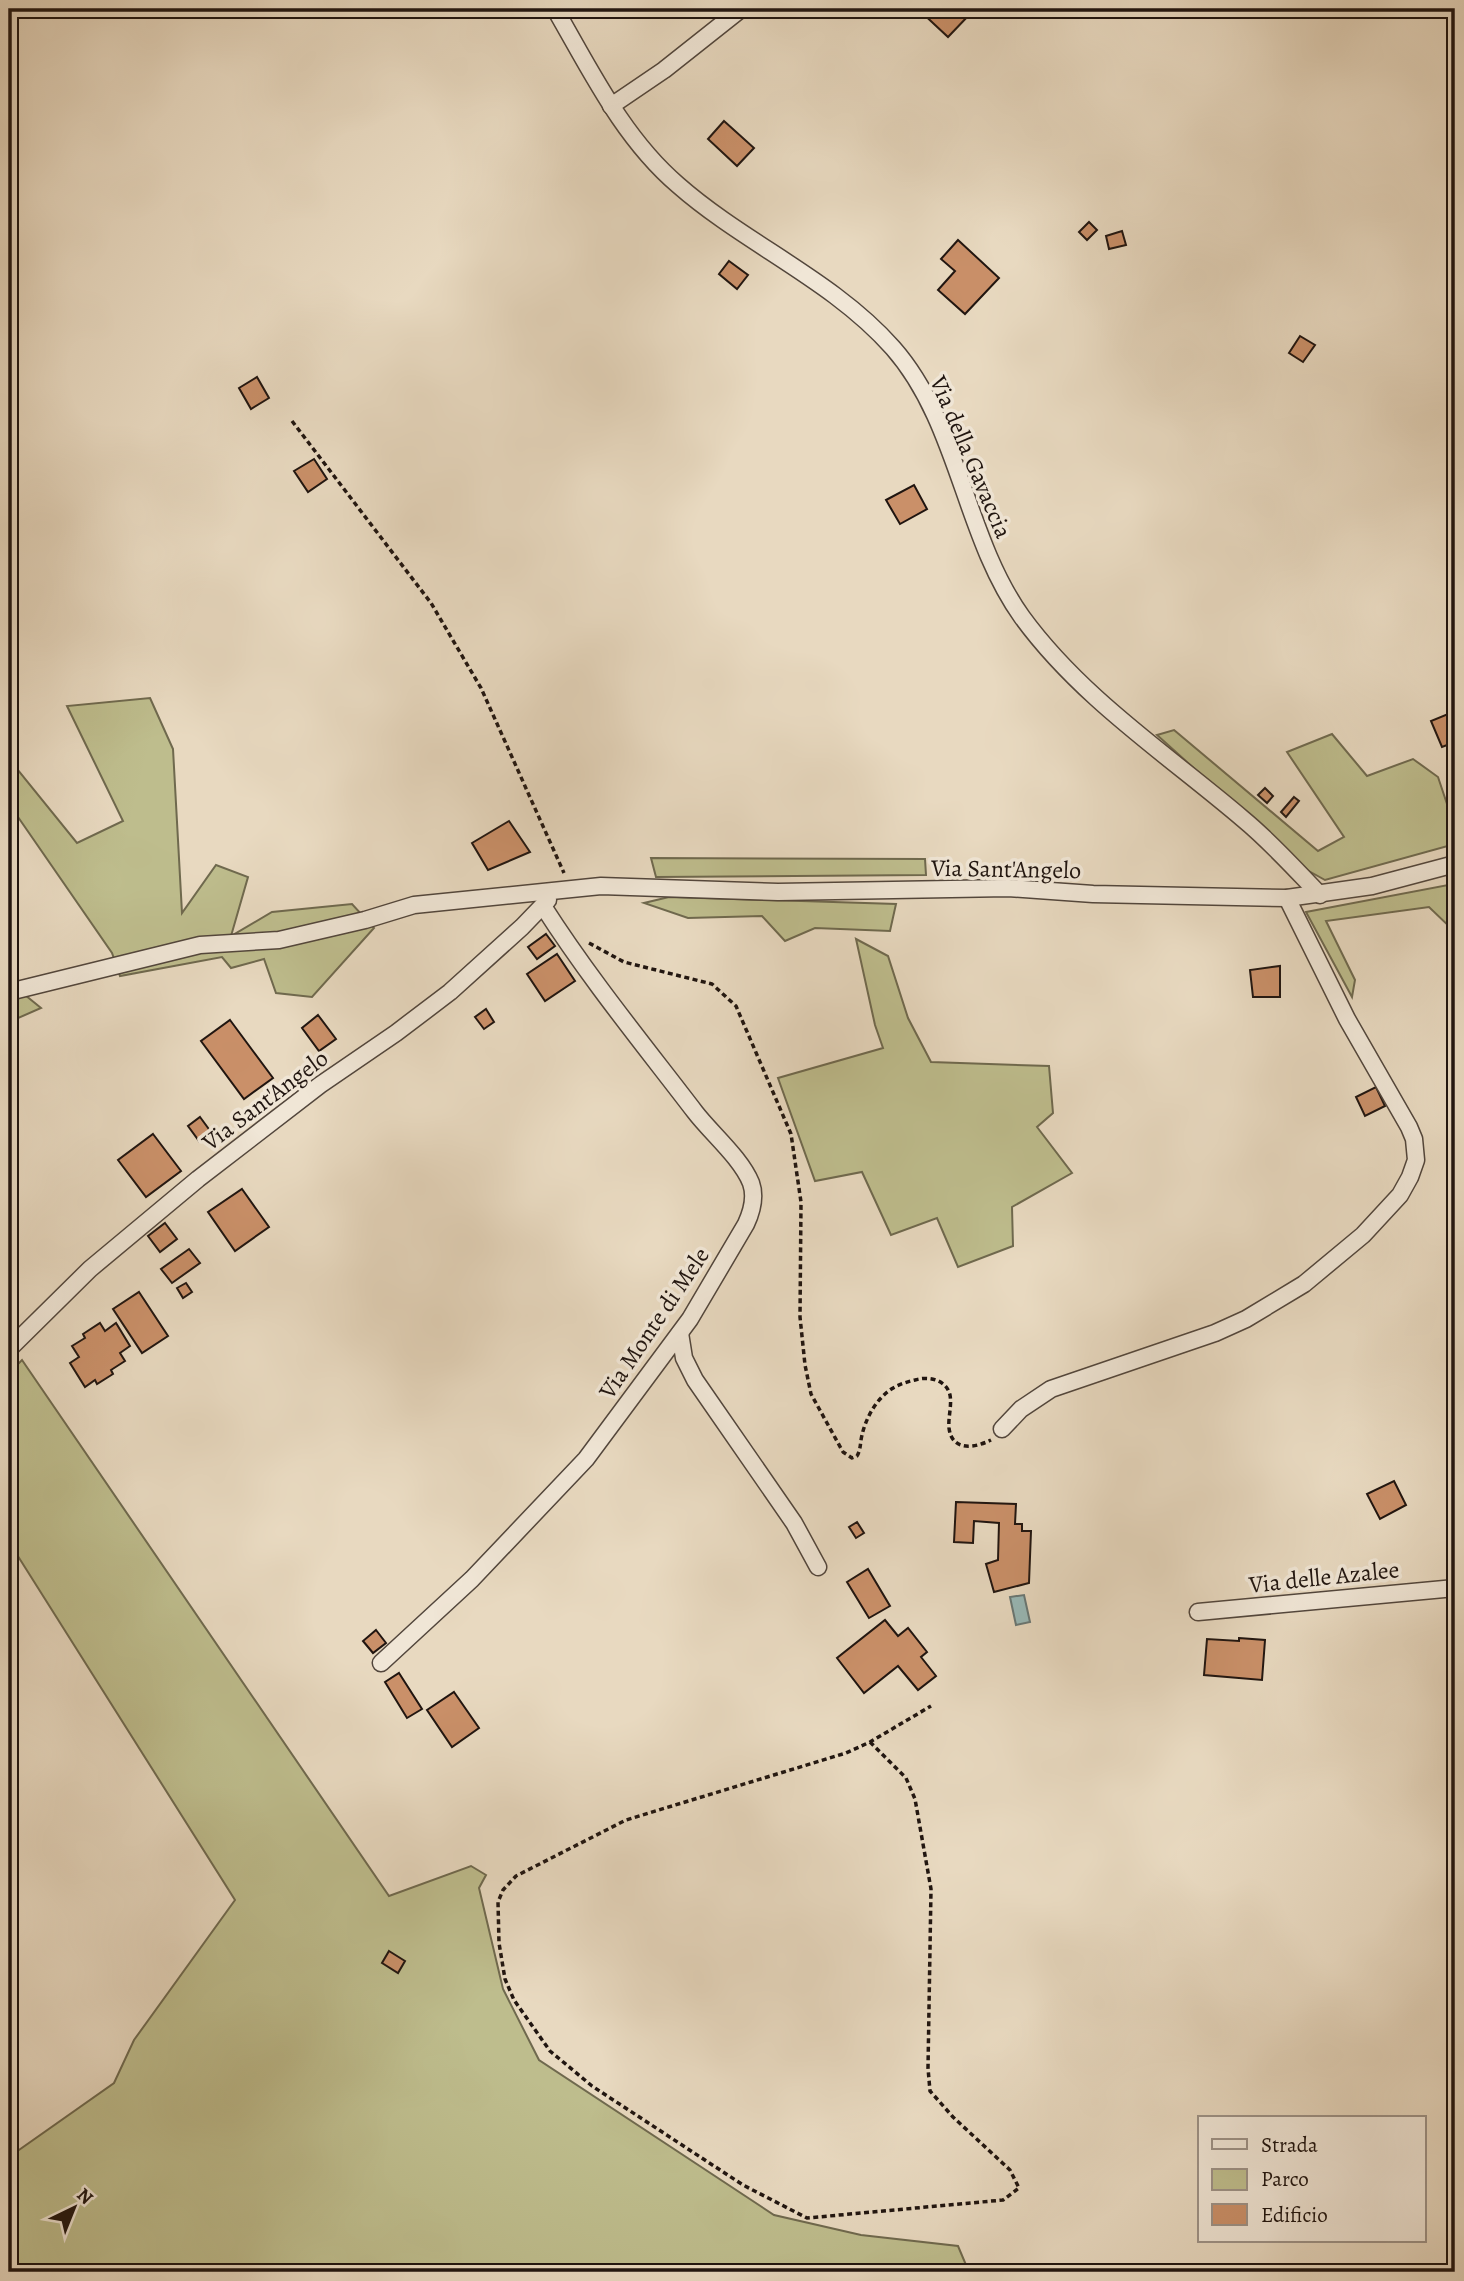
<svg xmlns="http://www.w3.org/2000/svg" width="1464" height="2281" viewBox="0 0 1464 2281" font-family="Alegreya,serif">
<rect width="100%" height="100%" fill="#e8d9c0"/>
<filter id="stains"><feTurbulence type="fractalNoise" baseFrequency=".00286" numOctaves="4"/><feColorMatrix values="0 0 0 0 .2 0 0 0 0 .09 0 0 0 0 .02 0 0 0 .5 -.17"/></filter>
<radialGradient id="worn" r=".72"><stop offset=".6" stop-color="#630" stop-opacity="0"/><stop offset="1" stop-color="#630" stop-opacity=".3"/></radialGradient>
<g fill="#bebd8d" stroke="#6f694e" stroke-width="2">
<polygon points="150,698 173,749 182,913 216,865 248,877 231,936 272,912 352,904 374,928 312,997 276,993 264,959 231,968 222,957 120,976 112,953 9,804 9,759 77,843 123,821 67,706"/>
<polygon points="1174,730 1318,851 1344,837 1287,752 1332,734 1367,776 1413,759 1438,777 1455,828 1455,844 1325,880 1307,870 1157,735"/>
<polygon points="651,858 925,859 926,875 656,877"/>
<polygon points="1448,885 1455,893 1455,932 1429,907 1326,921 1355,980 1352,997 1306,912"/>
<polygon points="669,897 896,904 890,931 815,928 785,941 762,916 688,918 644,903"/>
<polygon points="856,939 888,956 908,1018 931,1062 1049,1066 1053,1113 1037,1127 1072,1173 1012,1207 1013,1246 958,1267 937,1218 891,1235 862,1172 815,1181 778,1078 883,1048 875,1025"/>
<polygon points="9,982 41,1008 9,1022"/>
<polygon points="22,1360 389,1896 471,1866 486,1875 479,1888 503,1989 539,2060 774,2215 861,2235 958,2246 969,2272 9,2272 9,2157 114,2083 134,2040 235,1900 9,1542 9,1373"/>
</g>
<polygon fill="#98b9b8" stroke="#687775" stroke-width="2" points="1024,1595 1030,1622 1016,1625 1010,1597"/>
<g fill="#ca9069" stroke="#201510" stroke-width="2">
<polygon points="921,9 964,9 970,14 948,37 919,10"/>
<polygon points="724,121 754,148 737,166 708,139"/>
<polygon points="1089,222 1097,230 1087,240 1079,232"/>
<polygon points="1122,231 1126,245 1109,249 1106,236"/>
<polygon points="958,240 999,278 965,314 938,290 955,271 941,259"/>
<polygon points="729,261 748,275 737,289 719,274"/>
<polygon points="1300,336 1315,345 1303,362 1289,353"/>
<polygon points="257,377 269,398 251,409 239,388"/>
<polygon points="314,459 327,479 308,492 294,471"/>
<polygon points="914,485 927,509 900,524 886,500"/>
<polygon points="1448,714 1455,731 1455,742 1442,747 1431,721"/>
<polygon points="1265,788 1273,796 1267,803 1258,795"/>
<polygon points="1294,797 1299,801 1286,817 1281,812"/>
<polygon points="509,821 530,852 488,870 472,843"/>
<polygon points="546,934 555,946 537,959 528,947"/>
<polygon points="557,954 575,981 545,1001 527,974"/>
<polygon points="1280,966 1280,997 1253,997 1250,970"/>
<polygon points="486,1009 494,1022 484,1029 475,1017"/>
<polygon points="318,1015 336,1039 319,1051 302,1028"/>
<polygon points="230,1020 273,1078 244,1099 201,1041"/>
<polygon points="1376,1087 1385,1106 1365,1116 1356,1097"/>
<polygon points="200,1117 211,1132 199,1141 188,1126"/>
<polygon points="153,1134 181,1171 146,1197 118,1160"/>
<polygon points="242,1189 269,1227 235,1251 208,1212"/>
<polygon points="165,1223 177,1239 160,1252 148,1236"/>
<polygon points="189,1249 200,1263 172,1283 161,1269"/>
<polygon points="186,1283 192,1292 183,1298 177,1288"/>
<polygon points="139,1292 168,1336 142,1353 113,1309"/>
<polygon points="100,1323 105,1331 116,1323 130,1346 120,1353 125,1361 111,1370 113,1374 97,1384 95,1380 85,1387 70,1363 79,1357 72,1346 85,1338 83,1334"/>
<polygon points="1394,1481 1406,1505 1380,1519 1367,1494"/>
<polygon points="956,1502 1016,1504 1015,1524 1022,1524 1022,1531 1031,1531 1029,1583 994,1592 986,1564 998,1560 999,1523 974,1521 973,1543 954,1542"/>
<polygon points="857,1522 864,1533 856,1538 849,1527"/>
<polygon points="868,1569 890,1606 869,1618 847,1582"/>
<polygon points="885,1620 898,1636 908,1628 927,1652 921,1657 936,1676 918,1690 898,1666 864,1693 837,1658"/>
<polygon points="376,1630 386,1643 373,1653 363,1641"/>
<polygon points="1239,1638 1265,1640 1262,1680 1204,1675 1207,1639 1239,1641"/>
<polygon points="399,1673 422,1709 407,1718 385,1682"/>
<polygon points="454,1692 479,1728 452,1747 427,1710"/>
<polygon points="389,1951 405,1961 398,1973 382,1963"/>
</g>
<g fill="none" stroke-linecap="round" stroke-linejoin="round">
<g stroke="#52463c" stroke-width="19">
<g id="street">
<path d="M555,9C591,71 623,138 678,185C745,244 833,280 893,348C959,423 964,536 1022,617C1081,698 1168,755 1243,819C1271,842 1295,869 1320,895"/>
<polyline points="611,106 664,70 741,9"/>
<polyline points="9,992 200,945 279,940 365,920 414,905 601,886 778,892 1008,888 1093,894 1287,898 1372,886 1455,864"/>
<polyline points="680,1333 684,1358 695,1380 794,1523 818,1567"/>
<polyline points="9,1349 90,1269 198,1179 320,1085 396,1033 450,992 522,927 548,900"/>
<polyline points="1002,1429 1021,1409 1051,1389 1215,1333 1246,1319 1304,1284 1363,1235 1400,1195 1410,1177 1416,1160 1414,1139 1409,1127 1347,1019 1287,898"/>
<polyline points="1198,1612 1455,1588"/>
<path d="M381,1663L472,1579L586,1459L690,1319L746,1224C752,1211 756,1197 751,1183C741,1158 711,1133 695,1112C643,1044 589,978 543,906"/>
</g>
</g>
<g stroke="#201510" stroke-width="3.5" stroke-dasharray="5 3.5" stroke-linecap="butt">
<polyline points="292,421 431,603 481,688 564,873"/>
<path d="M589,943L624,962L712,984L736,1006L791,1134L801,1202L800,1317L805,1365L811,1394L843,1452L852,1458L857,1456C861,1449 860,1443 862,1435C865,1422 872,1407 882,1397C891,1387 902,1383 915,1380C928,1376 946,1379 950,1395C952,1406 948,1417 949,1428C952,1452 975,1448 991,1440"/>
<polyline points="870,1742 906,1778 915,1799 931,1889 928,2068 930,2091 953,2117 1010,2170 1019,2188 1003,2200 807,2218 743,2185 592,2086 550,2051 514,2000 505,1979 499,1943 498,1902 503,1890 516,1876 626,1820 846,1753 870,1742 931,1706"/>
</g>
<use href="#street" stroke="#f0e6d6" stroke-width="16"/>
</g>
<g text-anchor="middle" dominant-baseline="central" stroke-width="7" stroke-linejoin="round" paint-order="stroke">
<g font-size="24" fill="#201510" stroke="#f0e6d6">
<text transform="translate(971 457) rotate(67)">Via della Gavaccia</text>
<text transform="translate(1006 869) rotate(1)">Via Sant'Angelo</text>
<text transform="translate(265 1100) rotate(-37)">Via Sant'Angelo</text>
<text transform="translate(654 1323) rotate(-56)">Via Monte di Mele</text>
<text transform="translate(1324 1577) rotate(-6)">Via delle Azalee</text>
</g>
</g>
<rect width="1464" height="2281" fill="none" stroke="#e8d9c0" stroke-width="35"/>
<rect x="10" y="10" width="1443" height="2260" fill="none" stroke="#201510" stroke-width="3.5"/>
<rect x="18" y="18" width="1429" height="2246" fill="none" stroke="#201510" stroke-width="2"/>
<rect x="1198" y="2116" width="228" height="126" fill="#f0e6d6" stroke="#9d9287" stroke-width="2"/>
<rect x="1212" y="2139" width="35" height="10" fill="#f0e6d6" stroke="#9d9287" stroke-width="2"/>
<text x="1261" y="2152" font-size="21" fill="#201510">Strada</text>
<rect x="1212" y="2169" width="35" height="21" fill="#bebd8d" stroke="#9d9287" stroke-width="2"/>
<text x="1261" y="2186" font-size="21" fill="#201510">Parco</text>
<rect x="1212" y="2204" width="35" height="21" fill="#ca9069" stroke="#9d9287" stroke-width="2"/>
<text x="1261" y="2222" font-size="21" fill="#201510">Edificio</text>
<g transform="translate(74 2208) rotate(43)" stroke="#f0e6d6" stroke-width="5" paint-order="stroke">
<path d="M0-5L12 26L0 18L-12 26Z" fill="#201510"/>
<text y="-10" font-size="19" font-weight="bold" text-anchor="middle" fill="#201510">N</text>
</g>
<rect width="100%" height="100%" filter="url(#stains)"/>
<rect width="100%" height="100%" fill="url(#worn)"/>
</svg>
